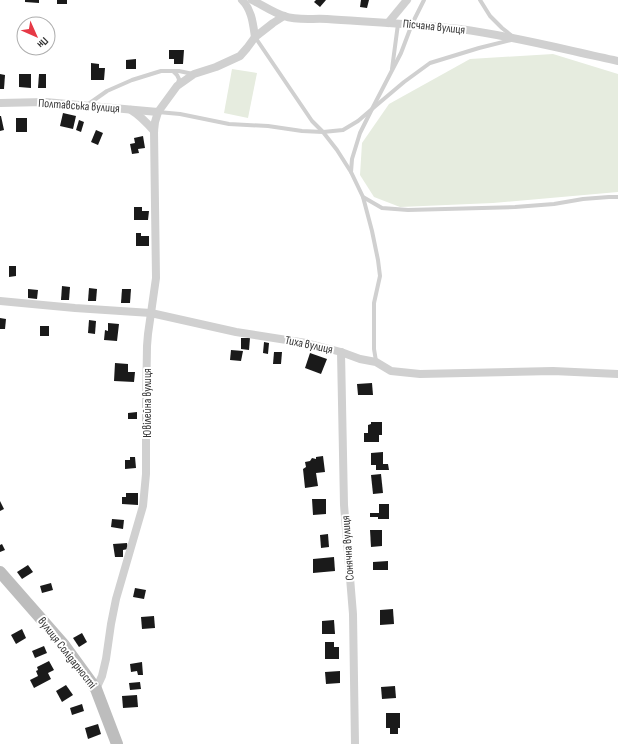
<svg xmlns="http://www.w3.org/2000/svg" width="618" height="744" viewBox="0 0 618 744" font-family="'Sofia Sans Condensed',sans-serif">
<rect width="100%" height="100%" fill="#fff"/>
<g fill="#e6ecdf">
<polygon points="553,54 618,74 618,192 493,203 400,207 374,197 360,175 362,143 389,104 470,59"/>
<polygon points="232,69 257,73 248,118 224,113"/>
</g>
<g fill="#1a1a1a">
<polygon points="25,0 39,0 39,3 25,2"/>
<rect x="57" y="0" width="10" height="4"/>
<polygon points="316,0 326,0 320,7 314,2"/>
<polygon points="361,0 369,0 367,8 360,7"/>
<polygon points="169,50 184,50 183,64 174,64 174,59 169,59"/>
<polygon points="136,59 136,69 126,69 126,60"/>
<polygon points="91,63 99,64 99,68 105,68 104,80 91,80"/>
<polygon points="0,74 5,75 4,89 0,89"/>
<polygon points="19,74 31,74 31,88 19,87"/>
<polygon points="39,74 46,74 46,88 38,88"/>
<polygon points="63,113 76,116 73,129 60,126"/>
<polygon points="0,116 1,116 4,130 0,131"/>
<rect x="16" y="118" width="11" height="14"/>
<polygon points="79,120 84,122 81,132 76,130"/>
<polygon points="96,130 103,133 98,145 91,142"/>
<polygon points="143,136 145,148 138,149 139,153 132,154 130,144 135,143 134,138"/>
<polygon points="134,207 142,207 142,211 149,211 148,220 134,220"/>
<polygon points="136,233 141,233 141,236 149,236 149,246 136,246"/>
<polygon points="9,266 16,266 16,276 9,277"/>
<polygon points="62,286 70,287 69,300 61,300"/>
<polygon points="89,288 97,289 96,301 88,301"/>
<polygon points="28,289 38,290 37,299 28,298"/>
<polygon points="122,289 131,289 130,303 121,303"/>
<polygon points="0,318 6,319 5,329 0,329"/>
<polygon points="89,320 96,321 95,334 88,333"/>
<polygon points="108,323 119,324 117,341 104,340 105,330 108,331"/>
<rect x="40" y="326" width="9" height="10"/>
<polygon points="241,338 250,338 249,350 241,349"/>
<polygon points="264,342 269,343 268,354 263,353"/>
<polygon points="231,350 243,351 241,361 230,360"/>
<polygon points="274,352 282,352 281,364 273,364"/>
<polygon points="310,353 327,359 321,374 305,368"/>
<polygon points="115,363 128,364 128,372 135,372 134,382 114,381"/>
<polygon points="372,383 373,395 358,395 357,384"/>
<polygon points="137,412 137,419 128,419 128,413"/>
<polygon points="371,422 382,422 382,435 379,435 379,442 364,442 364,433 368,433 368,425 371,424"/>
<polygon points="383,452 383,464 388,464 389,470 376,470 376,465 371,465 371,453"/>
<polygon points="323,456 325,472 316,473 318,486 305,488 303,469 306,467 305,462 310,461 312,458 316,459 316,457"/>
<polygon points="130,457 135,457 136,468 125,469 125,460 130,460"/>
<polygon points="381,474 383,493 373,494 371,475"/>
<polygon points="126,493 138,493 138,505 122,504 122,497 126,497"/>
<polygon points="312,499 326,499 326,514 313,515"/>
<polygon points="0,501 4,509 0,511"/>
<polygon points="379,504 389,504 389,519 378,519 378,517 370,517 370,513 379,513"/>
<polygon points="112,519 124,520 123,529 111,527"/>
<polygon points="370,530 382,530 382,546 371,547"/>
<polygon points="328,534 329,547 321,548 320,535"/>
<polygon points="127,543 128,549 123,550 123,557 115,557 113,544"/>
<polygon points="2,544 5,550 0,552 0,545"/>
<polygon points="334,557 335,571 313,573 313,559"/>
<polygon points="388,561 388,570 373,570 373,562"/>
<polygon points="28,565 33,572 22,579 17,572"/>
<polygon points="51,583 53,590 42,593 40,586"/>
<polygon points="135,588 146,590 144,599 133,597"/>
<polygon points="393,609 394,624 380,625 380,610"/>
<polygon points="154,616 155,628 142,629 141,617"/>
<polygon points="334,620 335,634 322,634 322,621"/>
<polygon points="22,629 26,638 16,644 11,635"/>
<polygon points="82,633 87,642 79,647 73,638"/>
<polygon points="325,642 334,642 334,647 339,647 339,659 325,659"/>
<polygon points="44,646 47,653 35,658 32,651"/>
<polygon points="49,661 54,670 48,673 51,679 34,688 30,680 38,676 36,671 38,670 37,667"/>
<polygon points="142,662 143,675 138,675 137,671 131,672 130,664"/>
<polygon points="340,671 340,683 326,684 325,672"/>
<polygon points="140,682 141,689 130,690 129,683"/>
<polygon points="66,685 73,695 62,702 56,691"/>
<polygon points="395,686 396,698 382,699 381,687"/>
<polygon points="137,695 138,707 123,708 122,696"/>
<polygon points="82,704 84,711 72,715 70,708"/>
<polygon points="386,713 400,713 400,728 398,728 398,734 390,734 390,728 386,728"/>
<polygon points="98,724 101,734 88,739 85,728"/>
</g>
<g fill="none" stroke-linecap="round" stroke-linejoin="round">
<g stroke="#d0d0d0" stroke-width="4">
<polyline points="480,0 490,16 502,28 512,36"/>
<polyline points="255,37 312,121 323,132 337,150 351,172 363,197 382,208 408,210 515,207 554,204 583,199 609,197 618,197"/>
<polyline points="392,69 398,24"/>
<polyline points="173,71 177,75 179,79 178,84"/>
<polyline points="87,105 107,91 132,80 161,71 179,71 193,74"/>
<polyline points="158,112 180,114 229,124 268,126 302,131 323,132 343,130 358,121 372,109 401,53 412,24 424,0"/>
<polyline points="351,172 352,159 360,133 372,109 404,82 430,63 479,48 511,40"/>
<polyline points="363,197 372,231 378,260 380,276 374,303 374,349 376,361"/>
</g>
<g stroke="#d0d0d0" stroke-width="8">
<path d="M242,0C252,10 253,24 255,37"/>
<path d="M252,0C262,5 274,13 284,16C298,21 313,18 327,19C371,22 416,24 460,29C513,36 566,50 618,61"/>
<polyline points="388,23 407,0"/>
<polyline points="0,103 45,102 158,112"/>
<path d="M131,110C141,116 147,123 154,131"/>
<polyline points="0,301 75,308 151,313 236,332 306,343 341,352 360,359 376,362 391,371 420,374 553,371 618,374"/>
<polyline points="341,352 344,505 353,614 355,744"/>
<polyline points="96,689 102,676 106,659 111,624 116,599 143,506 146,474 146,410 147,346 148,334 156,278 154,131 155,122 158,112 177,86 194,74 216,67 240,56 247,48 255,37 273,23 284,16"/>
</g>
<polyline stroke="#bdbdbd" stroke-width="12" points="0,572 64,645 96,689 117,744"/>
</g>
<g text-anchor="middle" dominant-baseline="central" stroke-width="4" stroke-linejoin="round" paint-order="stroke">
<g font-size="12" fill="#333" stroke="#fff">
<text transform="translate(434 27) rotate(6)">Пісчана вулиця</text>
<text transform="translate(79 106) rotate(4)">Полтавська вулиця</text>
<text transform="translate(309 345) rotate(12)">Тиха вулиця</text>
<text transform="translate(147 403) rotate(-90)">Ювілейна вулиця</text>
<text transform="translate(348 548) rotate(-94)">Сонячна вулиця</text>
<text transform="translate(67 653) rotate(52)">вулиця Солідарності</text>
</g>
</g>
<g transform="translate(36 36) rotate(135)"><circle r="19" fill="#ffffff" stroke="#adadad"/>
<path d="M0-3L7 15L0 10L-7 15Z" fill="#e63946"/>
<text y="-6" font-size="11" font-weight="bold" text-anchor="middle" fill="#333333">Пн</text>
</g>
</svg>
